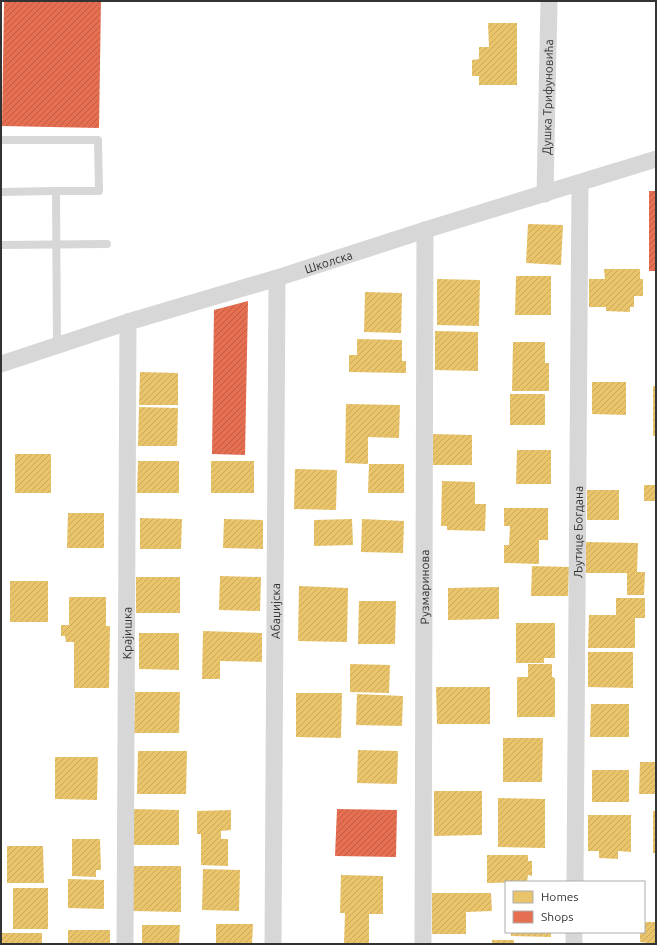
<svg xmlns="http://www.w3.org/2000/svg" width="657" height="945" viewBox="0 0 657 945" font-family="Ubuntu,sans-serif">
<defs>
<pattern id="homes-hatch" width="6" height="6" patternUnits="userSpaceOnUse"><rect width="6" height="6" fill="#e9c46a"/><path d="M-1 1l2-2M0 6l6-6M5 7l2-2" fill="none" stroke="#c8a95c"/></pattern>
<pattern id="shops-hatch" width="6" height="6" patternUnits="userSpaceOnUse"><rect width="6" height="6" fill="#e76f51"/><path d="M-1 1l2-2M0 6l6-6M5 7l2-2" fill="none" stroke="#bc5c44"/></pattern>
</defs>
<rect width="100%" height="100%" fill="#fff"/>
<g fill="url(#homes-hatch)">
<polygon points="488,23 517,23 517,85 479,85 479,76 472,76 472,60 479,59 479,47 489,47"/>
<polygon points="528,224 563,225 561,265 526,263"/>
<polygon points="604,269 640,269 640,279 643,279 643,296 634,296 634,307 630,307 630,312 606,311 606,307 589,307 589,279 605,279"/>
<polygon points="516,276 551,276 551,315 515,315"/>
<polygon points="437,279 480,280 479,326 437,325"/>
<polygon points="365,292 402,293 401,333 364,332"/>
<polygon points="435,331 478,332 478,371 435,370"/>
<polygon points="357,339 402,340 402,361 406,361 406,373 349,372 349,355 357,355"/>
<polygon points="513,342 545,342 545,363 549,363 549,391 512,391"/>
<polygon points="140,372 178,373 178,405 139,405"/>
<polygon points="592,382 626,382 626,415 592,414"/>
<rect x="653" y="386" width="3" height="50"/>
<rect x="510" y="394" width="35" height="31"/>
<polygon points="346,404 400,405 399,438 368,437 368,464 345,463"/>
<polygon points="139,407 178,408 177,446 138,446"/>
<polygon points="433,434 472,435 472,465 433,465"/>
<polygon points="517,450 551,450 551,484 516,484"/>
<rect x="15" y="454" width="36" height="39"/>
<polygon points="138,461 179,461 179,493 137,493"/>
<rect x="211" y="461" width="43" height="32"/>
<polygon points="369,464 404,464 404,493 368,493"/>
<polygon points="295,469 337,470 336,510 294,509"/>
<polygon points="442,481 475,482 475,504 486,504 485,531 447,530 447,526 441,526"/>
<rect x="644" y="485" width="12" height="16"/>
<rect x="587" y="490" width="32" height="30"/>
<polygon points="504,508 548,508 548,540 539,540 539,564 504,563 504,545 509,545 510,526 504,526"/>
<polygon points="68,513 104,513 104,548 67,548"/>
<polygon points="140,518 182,519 181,549 140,549"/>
<polygon points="224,519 263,520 263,549 223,548"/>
<polygon points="352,519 353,545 314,546 314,520"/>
<polygon points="362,519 404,521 403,553 361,552"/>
<polygon points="586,542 638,543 637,572 645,572 644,595 627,595 627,573 586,573"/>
<polygon points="532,566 569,567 568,596 531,596"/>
<polygon points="220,576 261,577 260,611 219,610"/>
<rect x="136" y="577" width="44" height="36"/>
<rect x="10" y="581" width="38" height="41"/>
<polygon points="299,586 348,588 347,642 298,641"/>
<polygon points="499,587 499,619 448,620 448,588"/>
<polygon points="69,597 106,597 106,626 110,626 109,688 74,688 74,642 66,642 65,636 61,636 61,625 69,625"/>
<polygon points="616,598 645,598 645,618 635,618 635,648 588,648 589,615 616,615"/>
<polygon points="359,601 396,601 395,644 358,644"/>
<polygon points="516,623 555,623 555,658 544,658 544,663 516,663"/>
<polygon points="203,631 262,633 262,662 220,661 220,679 202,679"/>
<polygon points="139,633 179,633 179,670 139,669"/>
<polygon points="588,652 633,652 633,688 588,687"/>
<polygon points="350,664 390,665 389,693 350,692"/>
<polygon points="528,664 552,664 552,677 555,678 555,717 517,717 517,677 528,677"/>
<polygon points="436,687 490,687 490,724 437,724"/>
<polygon points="135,692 180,692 179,733 134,733"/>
<polygon points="296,693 342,693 341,738 296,737"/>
<polygon points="357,694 403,696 402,726 356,725"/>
<polygon points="591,704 629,704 629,737 590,737"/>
<polygon points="503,738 543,738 542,782 503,782"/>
<polygon points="358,750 398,751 397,784 357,783"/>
<polygon points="138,751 187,751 186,794 137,794"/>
<polygon points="55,757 98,757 97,800 55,799"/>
<polygon points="640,762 656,762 656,794 639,794"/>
<rect x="592" y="770" width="37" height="32"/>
<polygon points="434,791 482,791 482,835 434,836"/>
<polygon points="498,798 545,799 545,848 498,847"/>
<polygon points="132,809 179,810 179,845 132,845"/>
<polygon points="231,810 231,830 221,831 221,839 228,839 228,866 201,865 201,834 197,834 197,811"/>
<rect x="653" y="811" width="3" height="42"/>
<polygon points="588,815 631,815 631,852 618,851 618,859 599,858 599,851 588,851"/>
<polygon points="72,839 100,839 101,870 96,870 96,877 72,876"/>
<polygon points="7,846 43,846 44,883 7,883"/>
<polygon points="487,855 528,855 528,861 532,861 532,876 528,875 527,882 487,883"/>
<polygon points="133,866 181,866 181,912 132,911"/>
<polygon points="203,869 240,870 239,911 202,910"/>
<polygon points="341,875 383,876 383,914 369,914 369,944 344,944 345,913 340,913"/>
<polygon points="68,879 104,880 104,909 68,908"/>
<rect x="13" y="888" width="35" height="41"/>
<polygon points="432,893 491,893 492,911 466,912 466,934 432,934"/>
<polygon points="644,922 656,922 656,944 640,942 640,932 644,932"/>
<polygon points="216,924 253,924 252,944 216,944"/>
<polygon points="142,925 180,925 179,944 142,944"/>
<rect x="68" y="930" width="42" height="14"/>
<polygon points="511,932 551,932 551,937 511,936"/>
<rect x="2" y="933" width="40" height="11"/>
<rect x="492" y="940" width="22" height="4"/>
</g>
<g fill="url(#shops-hatch)">
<polygon points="4,1 101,1 99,128 2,126"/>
<rect x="649" y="191" width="7" height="80"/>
<polygon points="248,301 245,455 212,454 214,310"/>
<polygon points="337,809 397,810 396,857 335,856"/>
</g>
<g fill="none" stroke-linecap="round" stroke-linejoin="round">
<g stroke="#d7d7d7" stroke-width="8">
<polyline points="1,140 98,140 99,191 56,191 57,346"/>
<polyline points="1,192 56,191"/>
<polyline points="1,245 107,244"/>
</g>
<g stroke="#d7d7d7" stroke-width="17">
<path id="s1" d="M545,194L549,1"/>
<path id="s2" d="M1,364L128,322L277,278L425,230L656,159"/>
<path id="s3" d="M575,882L580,183"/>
<path id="s4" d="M125,944L128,322"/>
<path id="s5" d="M273,944L277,278"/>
<path id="s6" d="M423,944L425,230"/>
<polyline points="574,944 574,932"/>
</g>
</g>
<g text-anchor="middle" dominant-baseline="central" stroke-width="4" stroke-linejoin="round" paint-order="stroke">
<g font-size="12" fill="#333" stroke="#fff">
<text stroke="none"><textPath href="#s1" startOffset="97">Душка Трифуновића</textPath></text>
<text stroke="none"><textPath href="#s2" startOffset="343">Школска</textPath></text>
<text stroke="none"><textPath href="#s3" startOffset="350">Љутице Богдана</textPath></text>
<text stroke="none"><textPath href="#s6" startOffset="357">Рузмаринова</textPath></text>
<text stroke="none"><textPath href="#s5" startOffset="333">Абаџијска</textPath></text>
<text stroke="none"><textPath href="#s4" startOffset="311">Крајишка</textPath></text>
</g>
</g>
<rect width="657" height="945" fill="none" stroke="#333333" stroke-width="4"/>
<rect x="505" y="881" width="140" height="52" fill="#ffffff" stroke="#adadad"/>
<rect x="513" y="891" width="20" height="12" fill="#e9c46a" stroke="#adadad"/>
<text x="541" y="901" font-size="12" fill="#333333">Homes</text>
<rect x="513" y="911" width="20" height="12" fill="#e76f51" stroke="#adadad"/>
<text x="541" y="921" font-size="12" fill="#333333">Shops</text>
</svg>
